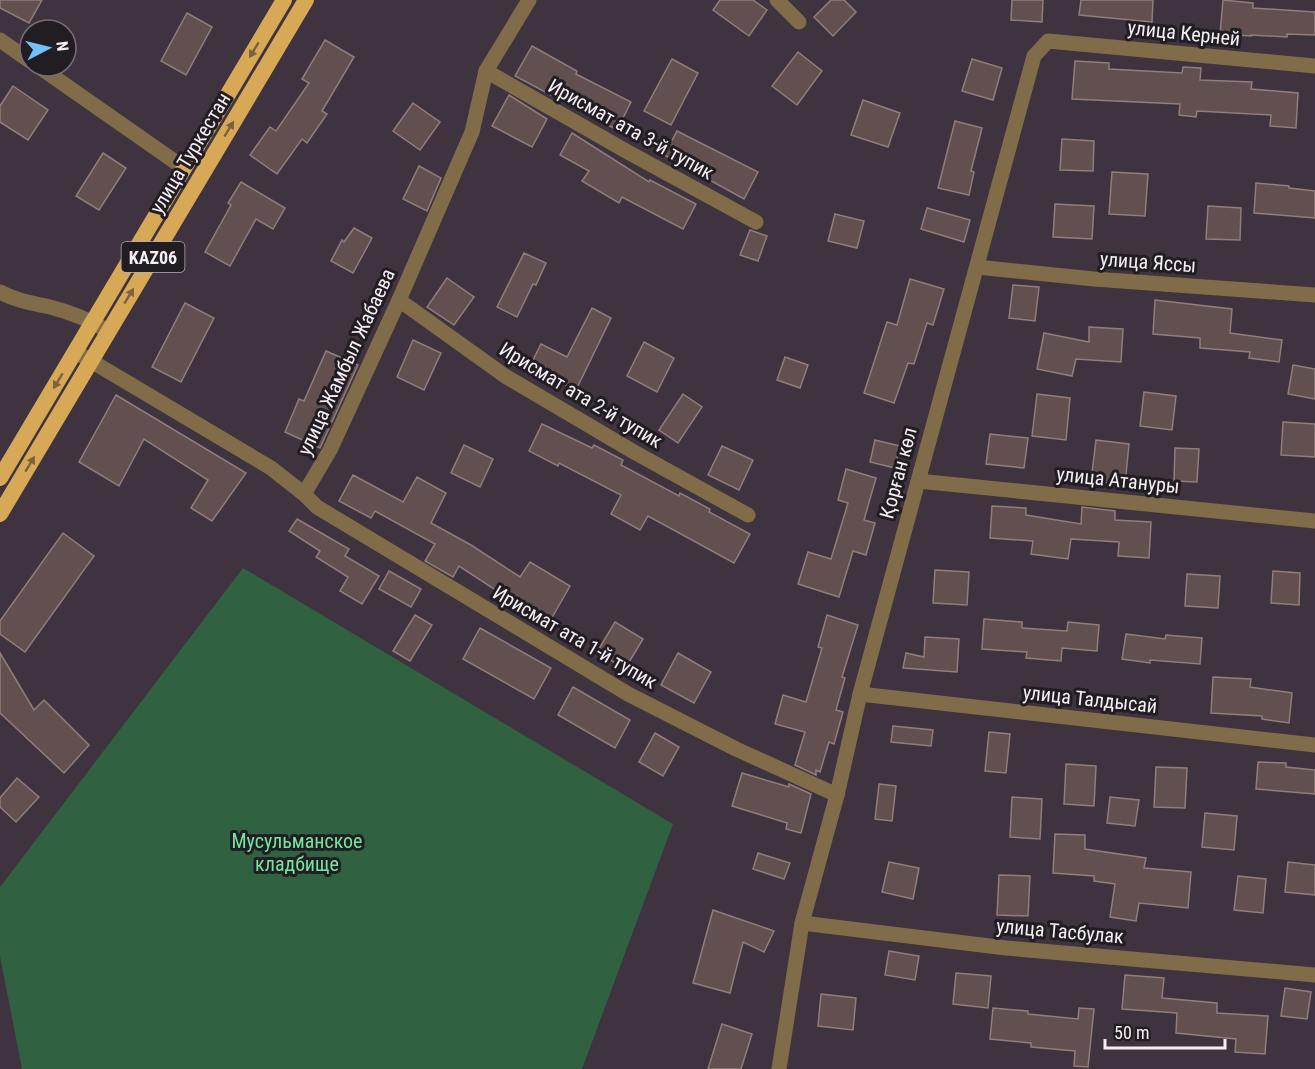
<svg xmlns="http://www.w3.org/2000/svg" width="1315" height="1069" viewBox="0 0 1315 1069" font-family="'Roboto Condensed',sans-serif">
<rect width="100%" height="100%" fill="#3e333e"/>
<polygon fill="#306241" points="243,568 673,824 582,1069 22,1069 0,956 0,887"/>
<g fill="#61504f" stroke="#907d7c" stroke-width="1.5">
<polygon points="0,0 42,0 29,23 0,8"/>
<polygon points="720,0 753,0 767,10 749,36 713,10"/>
<polygon points="831,0 844,0 856,12 833,36 814,17"/>
<polygon points="1012,0 1043,0 1042,22 1011,20"/>
<polygon points="1081,0 1153,0 1152,22 1079,15"/>
<polygon points="1223,0 1253,3 1253,8 1315,12 1315,35 1287,34 1287,37 1251,35 1251,36 1220,34"/>
<polygon points="187,13 212,27 186,75 161,61"/>
<polygon points="325,40 354,57 322,111 327,114 307,143 302,139 277,174 250,155 270,127 276,131 309,83 302,79"/>
<polygon points="532,46 577,71 576,74 631,102 617,130 515,76"/>
<polygon points="798,52 822,71 797,105 772,86"/>
<polygon points="672,59 698,73 671,125 644,111"/>
<polygon points="972,59 1002,68 993,100 962,91"/>
<polygon points="1075,61 1109,63 1109,69 1182,73 1183,67 1201,68 1200,80 1252,82 1251,89 1298,93 1296,128 1270,126 1271,115 1197,111 1196,117 1179,115 1180,104 1072,99"/>
<polygon points="13,86 48,110 28,140 0,122 0,106"/>
<polygon points="509,95 547,119 532,147 492,126"/>
<polygon points="863,100 900,113 888,147 851,135"/>
<polygon points="413,103 440,122 420,150 393,131"/>
<polygon points="955,121 982,128 971,171 974,172 969,195 938,188"/>
<polygon points="677,131 758,172 744,199 664,155"/>
<polygon points="572,133 649,182 650,180 696,204 683,229 622,197 619,203 582,181 589,171 560,155"/>
<polygon points="1062,139 1094,141 1093,171 1060,170"/>
<polygon points="103,153 126,168 99,210 76,196"/>
<polygon points="419,166 441,178 427,211 403,199"/>
<polygon points="1112,172 1148,174 1145,216 1109,214"/>
<polygon points="241,182 285,208 273,229 256,219 230,266 205,252 231,205 228,203"/>
<polygon points="1256,183 1289,186 1289,188 1315,191 1315,218 1254,213"/>
<polygon points="1055,204 1094,206 1092,239 1053,237"/>
<polygon points="1208,206 1241,208 1240,240 1206,239"/>
<polygon points="927,208 970,220 964,242 921,229"/>
<polygon points="835,214 864,221 857,248 828,241"/>
<polygon points="354,228 372,238 353,273 331,261 342,240 344,242"/>
<polygon points="750,230 767,236 758,261 740,255"/>
<polygon points="524,253 546,263 536,285 533,284 517,317 497,307"/>
<polygon points="447,278 474,297 454,325 427,307"/>
<polygon points="910,279 944,289 933,325 927,323 914,364 908,363 894,403 864,393 887,322 897,325"/>
<polygon points="1013,285 1039,287 1035,321 1009,318"/>
<polygon points="1155,300 1232,309 1230,333 1282,340 1279,362 1249,358 1250,352 1200,348 1200,338 1153,334"/>
<polygon points="185,303 214,318 181,382 152,367"/>
<polygon points="592,308 611,318 576,390 529,368 541,344 567,357"/>
<polygon points="1089,327 1123,329 1121,362 1076,359 1072,376 1037,369 1044,333 1089,342"/>
<polygon points="413,340 441,353 424,390 397,377"/>
<polygon points="644,342 674,358 657,392 627,376"/>
<polygon points="326,351 358,365 320,448 285,432 299,399 304,401"/>
<polygon points="785,357 808,365 800,388 777,380"/>
<polygon points="1293,365 1315,369 1315,399 1288,394"/>
<polygon points="1144,392 1176,396 1172,430 1140,426"/>
<polygon points="683,394 702,407 678,443 659,430"/>
<polygon points="1037,394 1070,398 1066,440 1032,436"/>
<polygon points="116,395 246,473 212,521 191,508 208,480 144,439 119,486 79,462"/>
<polygon points="1283,422 1315,424 1315,457 1281,455"/>
<polygon points="542,424 592,448 594,445 623,460 621,465 679,496 680,493 710,509 709,512 750,534 734,563 648,516 640,530 611,514 621,495 559,463 558,466 529,451"/>
<polygon points="990,434 1028,438 1024,468 986,464"/>
<polygon points="875,440 900,446 895,468 870,462"/>
<polygon points="1096,440 1129,444 1125,485 1091,481"/>
<polygon points="464,445 493,459 480,487 451,473"/>
<polygon points="722,446 753,460 739,490 708,475"/>
<polygon points="1175,448 1199,449 1197,482 1174,481"/>
<polygon points="846,469 876,478 864,520 875,523 866,555 853,551 839,597 798,584 808,552 831,559 848,503 838,500"/>
<polygon points="353,475 403,502 417,477 446,493 431,523 471,545 520,577 530,562 570,586 546,628 505,603 508,598 459,566 453,577 425,561 435,544 375,511 371,518 339,501"/>
<polygon points="992,506 1026,508 1026,515 1081,524 1082,507 1115,511 1115,520 1151,522 1149,558 1118,556 1119,542 1071,539 1068,559 1031,554 1033,541 990,538"/>
<polygon points="297,519 349,549 345,556 379,576 362,604 340,591 348,577 316,557 320,551 289,531"/>
<polygon points="63,533 94,556 25,652 0,634 0,621"/>
<polygon points="935,570 969,572 967,605 933,603"/>
<polygon points="389,571 421,589 411,607 379,589"/>
<polygon points="1273,571 1300,573 1299,605 1271,603"/>
<polygon points="1187,574 1220,576 1218,608 1185,606"/>
<polygon points="415,615 432,625 410,661 393,651"/>
<polygon points="827,615 858,625 842,677 845,678 836,710 843,712 834,744 829,742 820,772 816,770 816,775 795,765 805,732 775,724 783,695 806,702 822,648 818,647"/>
<polygon points="984,619 1022,622 1022,628 1067,631 1068,622 1099,625 1097,651 1062,648 1061,661 1026,658 1027,652 982,649"/>
<polygon points="615,622 643,639 625,669 597,652"/>
<polygon points="480,628 551,668 534,699 463,659"/>
<polygon points="1126,634 1165,639 1166,635 1202,638 1200,664 1150,660 1150,663 1122,659"/>
<polygon points="925,637 959,639 957,672 903,668 906,653 924,657"/>
<polygon points="0,653 34,710 44,700 89,745 64,773 0,713"/>
<polygon points="678,653 711,672 694,703 661,685"/>
<polygon points="1213,677 1251,679 1250,687 1292,693 1289,723 1262,719 1262,716 1211,713"/>
<polygon points="573,687 630,720 615,748 558,715"/>
<polygon points="893,726 933,730 931,746 891,742"/>
<polygon points="989,732 1010,734 1006,773 985,771"/>
<polygon points="655,733 679,747 663,776 639,762"/>
<polygon points="1258,762 1286,763 1286,767 1315,770 1315,794 1256,789"/>
<polygon points="1066,764 1096,766 1094,806 1064,804"/>
<polygon points="1156,767 1187,768 1185,808 1154,807"/>
<polygon points="742,773 789,787 789,784 811,794 801,833 786,829 787,823 732,806"/>
<polygon points="17,778 39,797 16,822 0,807 0,798"/>
<polygon points="879,784 896,786 892,821 875,819"/>
<polygon points="1012,797 1042,799 1040,839 1010,837"/>
<polygon points="1110,797 1139,800 1135,826 1107,823"/>
<polygon points="1205,813 1237,816 1234,850 1202,847"/>
<polygon points="1055,834 1085,835 1085,849 1146,858 1144,868 1191,872 1188,908 1139,903 1136,921 1110,917 1115,884 1094,881 1094,876 1053,873"/>
<polygon points="758,853 790,863 784,879 753,869"/>
<polygon points="889,862 919,868 913,899 882,892"/>
<polygon points="1288,862 1315,865 1315,895 1285,892"/>
<polygon points="999,875 1030,876 1028,916 997,915"/>
<polygon points="1238,876 1266,879 1263,913 1234,910"/>
<polygon points="713,910 774,931 764,952 743,942 730,993 693,983"/>
<polygon points="889,951 919,956 915,980 885,975"/>
<polygon points="956,973 991,976 988,1008 953,1004"/>
<polygon points="1125,975 1164,978 1162,998 1217,1003 1217,1013 1268,1016 1265,1054 1235,1052 1236,1039 1176,1033 1177,1013 1122,1009"/>
<polygon points="1285,988 1311,992 1307,1019 1281,1016"/>
<polygon points="821,994 856,998 853,1030 818,1026"/>
<polygon points="993,1008 1028,1011 1028,1014 1078,1019 1079,1008 1094,1009 1088,1067 1074,1066 1075,1051 1031,1047 1031,1043 990,1039"/>
<polygon points="722,1024 752,1034 741,1069 708,1069"/>
</g>
<g fill="none" stroke-linecap="round" stroke-linejoin="round">
<g stroke="#816c4a" stroke-width="15">
<polyline points="777,0 799,22"/>
<polyline points="0,40 30,61"/>
<polyline points="38,66 184,168"/>
<polyline points="486,71 626,151 756,222"/>
<polyline points="977,267 1094,279 1315,295"/>
<path d="M0,292C17,301 32,303 50,307C70,312 91,321 108,331"/>
<polyline points="399,300 505,376 634,452 748,515"/>
<polyline points="76,352 271,468 304,494 330,450 399,300 472,132 486,71 529,0"/>
<polyline points="918,481 1315,521"/>
<polyline points="304,494 317,507 628,694 736,749 837,795"/>
<polyline points="860,694 1315,745"/>
<polyline points="802,923 1006,948 1315,975"/>
<polyline points="779,1069 802,923 837,795 860,694 1034,56 1048,41 1315,66"/>
</g>
<g stroke="#d7a856" stroke-width="16">
<polyline points="0,478 284,0"/>
<polyline points="0,514 306,0"/>
</g>
</g>
<defs><path id="oneway-solid" d="M-6-.8H1V-3.2L6.5 0L1 3.2V.8H-6Z" transform="scale(1.5)"/></defs>
<g fill="#7c623c">
<use href="#oneway-solid" transform="translate(254 50) rotate(121)"/>
<use href="#oneway-solid" transform="translate(229 129) rotate(-59)"/>
<use href="#oneway-solid" transform="translate(129 296) rotate(-59)"/>
<use href="#oneway-solid" transform="translate(58 381) rotate(121)"/>
<use href="#oneway-solid" transform="translate(30 464) rotate(-59)"/>
</g>
<g text-anchor="middle" dominant-baseline="central" stroke-width="6" stroke-linejoin="round" paint-order="stroke">
<rect fill="#221d22" stroke="#b6afb6" stroke-width="1.5" x="121.5" y="242" width="63" height="30" rx="4.5"/>
<g font-size="18" font-weight="bold" fill="#f5eef5">
<text x="153" y="257">KАZ06</text>
</g>
<g font-size="20" fill="#f5eef5" stroke="#221d22">
<text transform="translate(1184 33) rotate(6)">улица Керней</text>
<text transform="translate(631 129) rotate(29)">Ирисмат ата 3-й тупик</text>
<text transform="translate(190 153) rotate(-59)">улица Туркестан</text>
<text transform="translate(1148 262) rotate(4)">улица Яссы</text>
<text transform="translate(346 362) rotate(-65)">улица Жамбыл Жабаева</text>
<text transform="translate(581 395) rotate(31)">Ирисмат ата 2-й тупик</text>
<text transform="translate(898 473) rotate(-75)">Қорған көл</text>
<text transform="translate(1118 480) rotate(6)">улица Атануры</text>
<text transform="translate(575 637) rotate(30)">Ирисмат ата 1-й тупик</text>
<text transform="translate(1090 699) rotate(6)">улица Талдысай</text>
<text transform="translate(1060 931) rotate(5)">улица Тасбулак</text>
</g>
<g font-size="20" fill="#71e99d" stroke="#221d22">
<text x="297" y="841">Мусульманское<tspan x="297" dy="23">кладбище</tspan></text>
</g>
</g>
<g transform="translate(48 48) rotate(83)"><circle r="28" fill="#221d22" stroke="#767176" stroke-width="1.5"/>
<path d="M0-4.5L10 22L0 15L-10 22Z" fill="#73c1f5"/>
<text y="-9" font-size="16" font-weight="bold" text-anchor="middle" fill="#f5eef5">N</text>
</g>
<path d="M1105 1039v9h120v-9" fill="none" stroke="#f5eef5" stroke-width="3"/>
<text x="1114" y="1039" font-size="18" fill="#f5eef5" stroke="#221d22" stroke-width="4.5" paint-order="stroke">50 m</text>
</svg>
